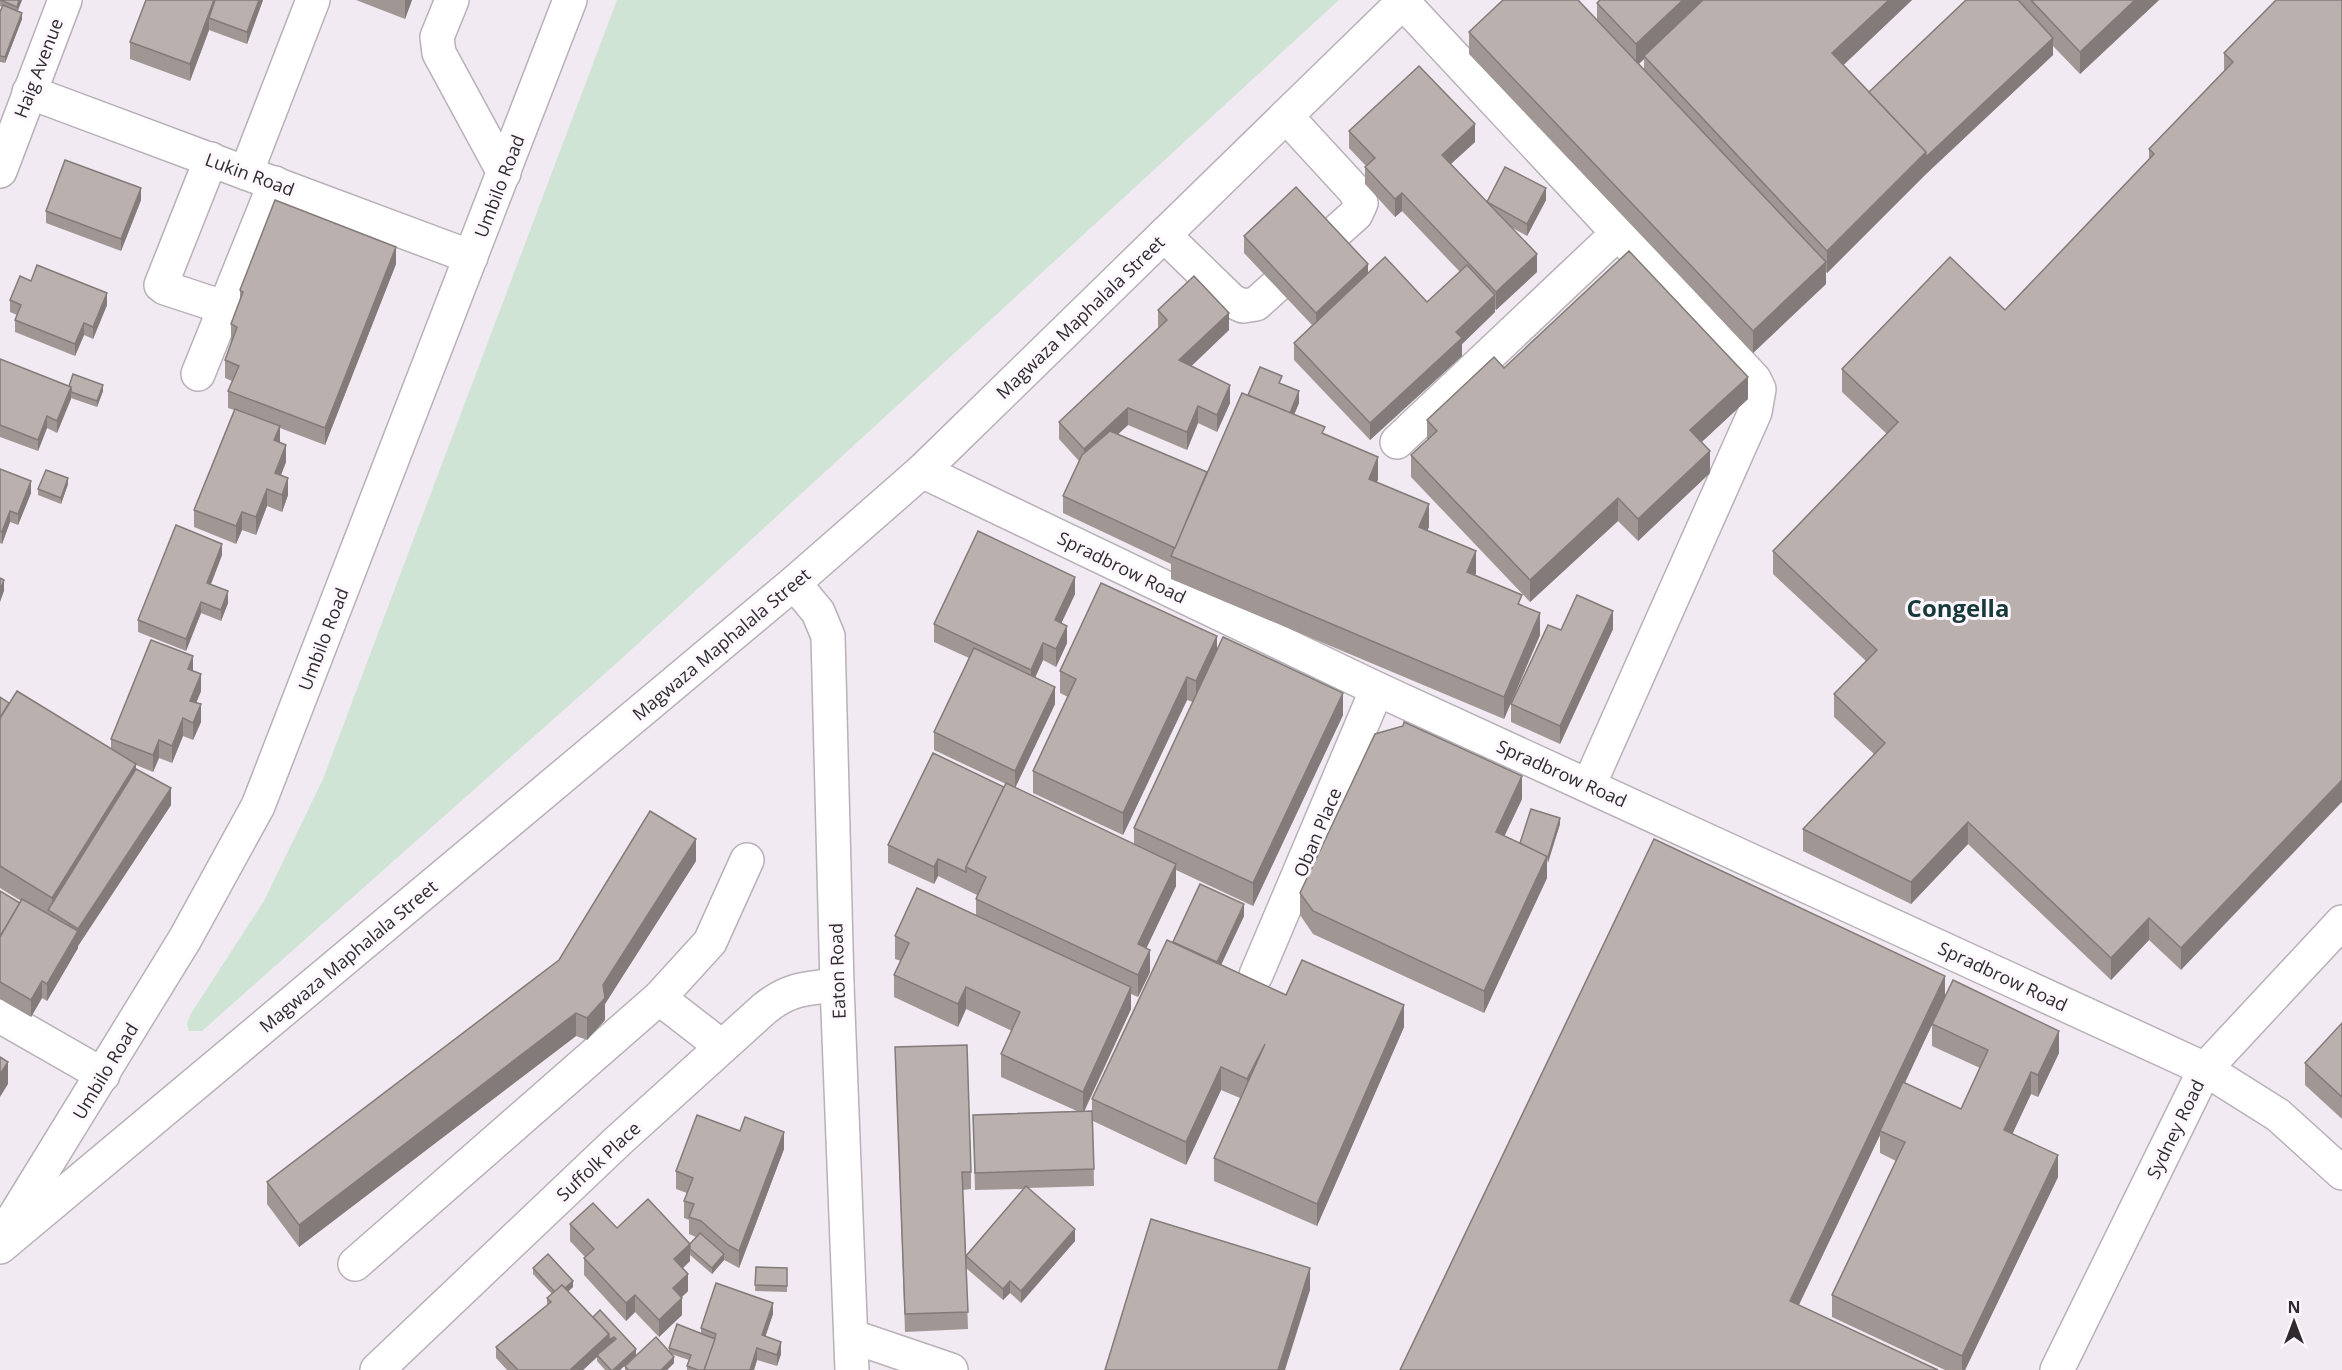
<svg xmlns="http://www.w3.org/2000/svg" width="2342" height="1370" viewBox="0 0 2342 1370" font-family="'Open Sans',sans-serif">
<rect width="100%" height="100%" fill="#f2eaf2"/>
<polygon fill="#cfe4d5" points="617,0 1339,0 619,661 202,1031 189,1031 187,1024 190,1015 264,901 323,779"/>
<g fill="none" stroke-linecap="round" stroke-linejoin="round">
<g stroke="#b8b1b8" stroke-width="36">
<g id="minor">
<polyline points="452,0 437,37 439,53 504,173"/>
<polyline points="1401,0 1754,379 1759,389 1755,412 1589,785"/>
<polyline points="29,92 471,257"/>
<polyline points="211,159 161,285 165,288 226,308"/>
<polyline points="0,171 65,0"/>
<polyline points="246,173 313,0"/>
<polyline points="1164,235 1232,301 1243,306 1256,304 1356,214 1361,203 1355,191 1286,116"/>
<polyline points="198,374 275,183"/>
<polyline points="1397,442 1618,233"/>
<polyline points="922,471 1377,689 2205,1069 2278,1115 2342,1173"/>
<polyline points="794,583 818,612 828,636 837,985 852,1370"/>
<polyline points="1256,975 1377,689"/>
<polyline points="659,998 721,1046"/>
<polyline points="0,1016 103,1075"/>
<polyline points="0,1240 185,939 258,806 570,0"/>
<polyline points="355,1264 659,998 710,942 747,860"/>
<polyline points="851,1336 951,1370"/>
<path d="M377,1370L618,1141L764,1009C788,989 806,988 837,985"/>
</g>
</g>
<g stroke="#b8b1b8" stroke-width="36">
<g id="major">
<polyline points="0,1247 794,583 922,471 1405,0"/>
<polyline points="2057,1370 2205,1069 2342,922"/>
</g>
</g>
<use href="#minor" stroke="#fff" stroke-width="33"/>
<use href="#major" stroke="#fff" stroke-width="33"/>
</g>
<g fill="#a09795" fill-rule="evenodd">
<polygon points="0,0 22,0 17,11 22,19 5,63 0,62 0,12 2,7 0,6"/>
<polygon points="146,0 263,0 247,44 209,30 190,81 130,59 130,42"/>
<polygon points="356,0 412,0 405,19"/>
<path d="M1600,0H1912L1843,65L1869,92L1966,0H2159L2080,74L2053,46V55L1926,174L1827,273L1826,272V284L1753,353L1469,54V32L1597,20V3ZM1644,59V69L1639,64Z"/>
<polygon points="2276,0 2181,970 2149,940 2111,980 1968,844 1911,904 1803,851 1803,829 1874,754 1834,717 1834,694 1866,661 1773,574 1773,551 1887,434 1842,392 1842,369 2005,310 2149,160 2149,149 2224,71 2224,53"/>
<polygon points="1349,131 1475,142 1451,164 1487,202 1546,200 1527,236 1511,227 1537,272 1496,310 1495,309 1495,312 1462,344 1462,356 1370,440 1294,360 1294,343 1312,325 1244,253 1244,236 1368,272 1427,302 1460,272 1402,211 1395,217 1365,184 1365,167 1366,166 1349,148"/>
<polygon points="141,200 121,251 46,223 46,211"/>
<polygon points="396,264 325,445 280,428 280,442 286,462 281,475 288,495 282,512 267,506 256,535 242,530 236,544 194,527 194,510 234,410 228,408 228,391 232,381 225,378 225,360 232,342 231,341 231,324 240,301 240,290"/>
<polygon points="31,281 107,305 93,339 84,335 75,356 15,332 15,320 17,315 10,312 10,300"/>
<polygon points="1158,310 1229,330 1191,366 1230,403 1217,432 1198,423 1187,450 1128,425 1118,434 1207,472 1248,395 1282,384 1299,403 1294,415 1325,434 1378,479 1377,483 1429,527 1427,530 1476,573 1475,576 1522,605 1540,635 1504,719 1171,579 1171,564 1063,513 1063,496 1079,461 1059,439 1059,422 1159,328 1158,327"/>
<polygon points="0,359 69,386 103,391 97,407 71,398 57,433 47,428 38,451 0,437"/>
<polygon points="1504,368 1748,399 1701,442 1710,473 1638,541 1618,521 1530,602 1411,477 1411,455 1427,440 1427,420"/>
<polygon points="0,469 31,493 18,525 10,522 2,544 0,543"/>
<polygon points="68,484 61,504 38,495 38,489"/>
<polygon points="222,555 211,584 228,603 221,621 201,613 186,651 138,632 138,620"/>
<polygon points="1075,594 1061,623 1067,643 1056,667 1043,660 1035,677 1055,704 1015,788 1134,844 1134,828 1193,702 1187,700 1123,835 1033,793 1033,771 1068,697 1060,693 1060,671 1217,651 1343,715 1253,906 1176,870 1176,886 1146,948 1150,972 1138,997 1131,994 1131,1009 1084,1111 1092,1111 1092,1099 1173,942 1244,916 1221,964 1286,995 1404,1027 1317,1226 1214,1181 1214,1158 1240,1098 1221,1090 1186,1165 1093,1121 1094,1186 1028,1188 1075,1241 1021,1303 1010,1293 1003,1300 966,1268 968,1329 905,1332 895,1047 971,1172 971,1189 963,1190 966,1256 1024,1189 975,1190 973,1115 1077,1111 1001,1077 1001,1054 1012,1031 966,1009 958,1027 894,997 894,975 901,961 895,959 895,936 976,915 976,899 977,895 938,876 934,884 888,863 888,845 1004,787 1006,784 934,750 934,732 969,658 934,642 934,624"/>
<polygon points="1613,629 1560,744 1511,722 1511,704 1561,630"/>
<polygon points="193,671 201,691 196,703 201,722 193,740 183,736 172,763 159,758 153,772 136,765 136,769 171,805 78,946 78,948 47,1001 42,998 31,1017 0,999 0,891 20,903 21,901 0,888 0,697 9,703 111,749 111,739"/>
<polygon points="1522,799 1504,836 1520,843 1560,824 1547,863 1547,878 1484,1013 1313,934 1300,915 1300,893"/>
<polygon points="696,861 605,1004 605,1020 587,1040 576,1036 299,1247 267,1204 267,1182"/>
<path d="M1945,998L2059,1053L2038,1097L2031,1094L2012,1134L2058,1177L1965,1370H1945L1832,1317V1295L1896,1161L1880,1153V1135L1799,1305L1400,1370ZM1932,1024V1046L1980,1068L1961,1109L1905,1083Z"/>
<polygon points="2342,1023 2342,1119 2305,1085 2305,1063"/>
<polygon points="784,1149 739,1268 728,1262 724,1260 712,1274 690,1255 690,1261 683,1268 688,1291 682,1297 682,1315 659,1337 635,1312 626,1321 584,1275 584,1258 585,1257 570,1241 570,1224 617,1228 690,1244 696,1237 689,1234 689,1220 684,1218 684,1201 687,1193 676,1189 676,1171"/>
<polygon points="756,1267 787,1268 787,1292 755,1291"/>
<polygon points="533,1268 573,1287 568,1291 593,1317 636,1355 620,1370 605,1370 597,1361 597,1357 583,1370 507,1370 496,1358 496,1347 547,1305 547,1298 552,1294 533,1274"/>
<polygon points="773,1314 765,1336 781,1354 777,1366 757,1360 754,1370 687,1370 687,1366 689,1360 671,1354 674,1363 667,1370 625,1370 625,1366 669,1352 669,1348 701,1334 701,1328"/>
</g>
<g fill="#827b79">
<polygon points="19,0 22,0 17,13 17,7"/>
<polygon points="214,0 220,0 209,18 209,30 190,81 190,64"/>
<polygon points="259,0 263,0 247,44 247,32"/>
<polygon points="405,0 412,0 405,19"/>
<polygon points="1683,0 1706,0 1644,56 1644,59 1636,66 1636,44"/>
<polygon points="1889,0 1912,0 1832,76 1832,53"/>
<polygon points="2135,0 2159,0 2080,74 2080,52"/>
<polygon points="22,13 22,19 5,63 5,57"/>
<polygon points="2053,38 2053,55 1926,174 1827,273 1827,251 1926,152"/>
<polygon points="1475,124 1475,142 1442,172 1442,155"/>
<polygon points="141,188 141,200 121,251 121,239"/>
<polygon points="1546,188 1546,200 1527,236 1527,224"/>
<polygon points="1402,193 1402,211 1395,217 1395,199"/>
<polygon points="396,247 396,264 325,445 325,428"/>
<polygon points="1537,254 1537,272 1496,310 1496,292"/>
<polygon points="1826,262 1826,284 1753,353 1753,331"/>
<polygon points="1368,264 1368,281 1316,330 1316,313"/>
<polygon points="107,293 107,305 93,339 93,327"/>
<polygon points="1495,295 1495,312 1462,344 1462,356 1370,440 1370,423 1456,332"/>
<polygon points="1229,313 1229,330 1179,378 1179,360"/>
<polygon points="84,323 84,335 75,356 75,344"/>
<polygon points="1748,377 1748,399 1690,453 1690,430"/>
<polygon points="103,385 103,391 97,407 97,401"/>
<polygon points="1230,385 1230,403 1217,432 1217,415"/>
<polygon points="71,387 71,399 57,433 57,421"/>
<polygon points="1299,391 1299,403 1287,431 1287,419"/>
<polygon points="1198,406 1198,423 1187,450 1187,432"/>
<polygon points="1128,408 1128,425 1084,466 1084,449"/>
<polygon points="47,416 47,428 38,451 38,440"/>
<polygon points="280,426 280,444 274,440"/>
<polygon points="286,445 286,462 275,490 275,473"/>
<polygon points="1710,451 1710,473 1638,541 1638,519"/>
<polygon points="1378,457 1378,479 1369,502 1369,479"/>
<polygon points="68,478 68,484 61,504 61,498"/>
<polygon points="288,478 288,495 282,512 282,495"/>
<polygon points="31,481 31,493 18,525 18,514"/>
<polygon points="267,489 267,506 256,535 256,517"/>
<polygon points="1618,498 1618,521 1530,602 1530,580"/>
<polygon points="1429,504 1429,527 1419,549 1419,527"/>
<polygon points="10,511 10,522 2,544 2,532"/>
<polygon points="242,512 242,530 236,544 236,526"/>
<polygon points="222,544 222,555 207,594 207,583"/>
<polygon points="1476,551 1476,573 1467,594 1467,572"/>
<polygon points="1075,577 1075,594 1055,637 1055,620"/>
<polygon points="4,580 4,591 0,602 0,590"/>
<polygon points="228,591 228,603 221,621 221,610"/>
<polygon points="201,602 201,613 186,651 186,639"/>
<polygon points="1613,611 1613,629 1560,744 1560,726"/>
<polygon points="1540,613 1540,635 1504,719 1504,697"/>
<polygon points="1067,626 1067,643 1056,667 1056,649"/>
<polygon points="1217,636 1217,659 1196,703 1196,681"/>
<polygon points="1043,643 1043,660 1031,687 1031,670"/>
<polygon points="193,656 193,673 188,669"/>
<polygon points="201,674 201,691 190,718 190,701"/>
<polygon points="1187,677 1187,700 1123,835 1123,813"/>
<polygon points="1055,687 1055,704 1015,788 1015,771"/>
<polygon points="1343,693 1343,715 1253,906 1253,883"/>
<polygon points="201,704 201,722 193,740 193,723"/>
<polygon points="183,718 183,736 172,763 172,746"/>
<polygon points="159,740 159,758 153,772 153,755"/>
<polygon points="136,764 136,786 52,913 52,898"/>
<polygon points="1522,776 1522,799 1496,854 1496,832"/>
<polygon points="2342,780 2342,802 2181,970 2181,948"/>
<polygon points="171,788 171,805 78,946 78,929"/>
<polygon points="1560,818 1560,824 1548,863 1548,857"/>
<polygon points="1968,822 1968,844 1911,904 1911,882"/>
<polygon points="696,839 696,861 605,1004 605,1020 587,1040 587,1018 603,985"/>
<polygon points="1547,856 1547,878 1484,1013 1484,991"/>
<polygon points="938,859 938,876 934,884 934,867"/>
<polygon points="1176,864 1176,886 1138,966 1138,944"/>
<polygon points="1244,904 1244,916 1216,976 1216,964"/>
<polygon points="2149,918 2149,940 2111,980 2111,958"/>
<polygon points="78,931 78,948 47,1001 47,984"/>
<polygon points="1150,950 1150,972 1138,997 1138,975"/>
<polygon points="1945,976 1945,998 1881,1132 1880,1131 1880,1135 1790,1323 1790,1301"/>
<polygon points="42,981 42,998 31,1017 31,1000"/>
<polygon points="966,987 966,1009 958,1027 958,1004"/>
<polygon points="1131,987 1131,1009 1083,1114 1083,1092"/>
<polygon points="1404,1005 1404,1027 1317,1226 1317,1204"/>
<polygon points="576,1013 576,1036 299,1247 299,1225"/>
<polygon points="2059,1031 2059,1053 2038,1097 2038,1075"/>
<polygon points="1265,1044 1247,1101 1247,1079"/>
<polygon points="8,1062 8,1084 0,1097 0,1074"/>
<polygon points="1221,1067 1221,1090 1186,1165 1186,1142"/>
<polygon points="2031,1072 2031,1094 2004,1152 2004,1130"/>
<polygon points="784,1132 784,1149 739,1268 739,1251"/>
<polygon points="2058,1155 2058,1177 1965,1370 1962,1370 1962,1356"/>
<polygon points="1075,1229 1075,1241 1021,1303 1021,1291"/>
<polygon points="690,1244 690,1261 674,1276 674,1259"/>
<polygon points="724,1254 724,1260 712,1274 712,1268"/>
<polygon points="1310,1268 1310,1290 1285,1370 1278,1370"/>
<polygon points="688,1274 688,1291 673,1305 673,1288"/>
<polygon points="573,1281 573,1287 558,1301 558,1295"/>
<polygon points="1010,1281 1010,1293 1003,1300 1003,1289"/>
<polygon points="635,1295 635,1312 626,1321 626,1303"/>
<polygon points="682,1298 682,1315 659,1337 659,1320"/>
<polygon points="773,1303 773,1314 762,1347 762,1335"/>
<polygon points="609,1334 614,1337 614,1343 597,1355 597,1357 583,1370 570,1370"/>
<polygon points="781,1342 781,1354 777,1366 777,1355"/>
<polygon points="757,1348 757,1360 754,1370 750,1370"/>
<polygon points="636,1349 636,1355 620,1370 613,1370"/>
<polygon points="674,1357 674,1363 667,1370 661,1370"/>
</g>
<g fill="#bab0ad" stroke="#827b79" stroke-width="1.5">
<polygon points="0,0 19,0 17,7"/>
<polygon points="146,0 214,0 190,64 130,42"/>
<polygon points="215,0 259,0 247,32 209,18"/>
<polygon points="1503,0 1578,0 1826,262 1753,331 1469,32"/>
<polygon points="1600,0 1683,0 1636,44 1597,3"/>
<polygon points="1703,0 1889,0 1832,53 1926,152 1827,251 1644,56"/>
<polygon points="1966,0 2018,0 2053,38 1926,157 1926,152 1869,92"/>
<polygon points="2031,0 2135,0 2080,52"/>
<polygon points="2276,0 2342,0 2342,780 2181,948 2149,918 2111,958 1968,822 1911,882 1803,829 1885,743 1834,694 1877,650 1773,551 1898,422 1842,369 1950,257 2005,310 2154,154 2149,149 2233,62 2224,53"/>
<polygon points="3,5 22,13 5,57 0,56 0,12"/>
<polygon points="1419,66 1475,124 1442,155 1537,254 1496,292 1402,193 1395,199 1365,167 1375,158 1349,131"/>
<polygon points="65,160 141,188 121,239 46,211"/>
<polygon points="1505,167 1546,188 1527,224 1487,202"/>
<polygon points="1296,187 1368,264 1316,313 1244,236"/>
<polygon points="275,200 396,247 325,428 228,391 239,366 225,360 237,327 231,324 243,292 240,290"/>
<polygon points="1629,251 1748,377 1690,430 1710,451 1638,519 1618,498 1530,580 1411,455 1437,431 1427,420 1494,357 1504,368"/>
<polygon points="1385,257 1427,302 1467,265 1495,295 1456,332 1462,338 1370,423 1294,343"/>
<polygon points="37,265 107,293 93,327 84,323 75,344 15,320 21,305 10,300 20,276 31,281"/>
<polygon points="1194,276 1229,313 1179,360 1230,385 1217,415 1198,406 1187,432 1128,408 1084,449 1059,422 1167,320 1158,310"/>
<polygon points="0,359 71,387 57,421 47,416 38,440 0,425"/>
<polygon points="1260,367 1282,376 1279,383 1299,391 1290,413 1248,395"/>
<polygon points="73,374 103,385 97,401 71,392 71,387 69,386"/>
<polygon points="1242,393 1325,427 1322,433 1378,457 1369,479 1429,504 1419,527 1476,551 1467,572 1522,595 1518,604 1540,613 1504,697 1171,556"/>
<polygon points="235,409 280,426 274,440 286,445 275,473 288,478 282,495 267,489 256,517 242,512 236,526 194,510"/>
<polygon points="1110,431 1207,472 1175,548 1063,496 1082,455"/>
<polygon points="0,469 31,481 18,514 10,511 2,532 0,531"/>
<polygon points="46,470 68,478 61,498 38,489"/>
<polygon points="176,525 222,544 207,583 228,591 221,610 201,602 186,639 138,620"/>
<polygon points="978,531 1075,577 1055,620 1067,626 1056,649 1043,643 1031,670 934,624"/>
<polygon points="0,578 4,580 0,590"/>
<polygon points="1101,583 1217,636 1196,681 1187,677 1123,813 1033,771 1076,679 1060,671"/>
<polygon points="1577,595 1613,611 1560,726 1511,704 1548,625 1561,630"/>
<polygon points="1223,637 1343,693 1253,883 1134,828"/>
<polygon points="151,640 193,656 188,669 201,674 190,701 201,704 193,723 183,718 172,746 159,740 153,755 111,739"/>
<polygon points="974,648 1055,687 1015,771 934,732"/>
<polygon points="17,691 136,764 52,898 0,866 0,718"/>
<polygon points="0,697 9,703 0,718"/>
<polygon points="1404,722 1522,776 1496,832 1547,856 1484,991 1313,911 1300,893 1375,734 1403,726"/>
<polygon points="933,753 1004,787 966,867 966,872 938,859 934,867 888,845"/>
<polygon points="136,769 171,788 78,929 48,910"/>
<polygon points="1006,783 1176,864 1138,944 1150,950 1138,975 976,899 986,877 966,867"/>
<polygon points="1531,809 1560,818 1548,857 1520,843"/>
<polygon points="650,811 696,839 603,985 605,998 587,1018 576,1013 299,1225 267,1182 559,960"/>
<polygon points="1654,839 1945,976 1790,1301 1938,1370 1400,1370"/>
<polygon points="1200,884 1244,904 1217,962 1173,942"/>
<polygon points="917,888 1131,987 1083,1092 1001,1054 1020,1012 966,987 958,1004 894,975 909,943 895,936"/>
<polygon points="0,891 20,903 1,935 0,934"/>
<polygon points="22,899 78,931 47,984 42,981 31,1000 0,982 0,937"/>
<polygon points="1167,940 1286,995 1302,960 1404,1005 1317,1204 1214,1158 1265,1044 1247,1079 1221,1067 1186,1142 1092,1099"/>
<polygon points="1953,980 2059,1031 2038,1075 2031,1072 2004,1130 2058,1155 1962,1356 1832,1295 1905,1142 1880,1131 1903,1082 1961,1109 1988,1050 1932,1024"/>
<polygon points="2342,1023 2342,1097 2305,1063"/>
<polygon points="967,1045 971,1172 962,1172 968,1312 905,1314 895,1047"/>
<polygon points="0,1057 8,1062 0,1074"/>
<polygon points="1092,1111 1094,1169 975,1173 973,1115"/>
<polygon points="697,1115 740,1131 745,1117 784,1132 739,1251 728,1245 701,1221 689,1217 694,1204 684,1201 693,1178 676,1171"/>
<polygon points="1026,1186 1075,1229 1021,1291 1010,1281 1003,1289 966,1256"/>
<polygon points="648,1199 690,1244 674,1259 688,1274 673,1288 682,1298 659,1320 635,1295 626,1303 584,1258 594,1249 570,1224 593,1203 617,1228"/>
<polygon points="1151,1219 1310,1268 1278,1370 1105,1370"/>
<polygon points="700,1233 724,1254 712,1268 690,1249 690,1244 689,1245"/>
<polygon points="548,1254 573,1281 565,1288 562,1285 555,1292 533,1268"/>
<polygon points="756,1267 787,1268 787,1286 755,1285"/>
<polygon points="716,1283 773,1303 762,1335 781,1342 777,1355 757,1348 750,1370 704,1370 716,1334 701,1328"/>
<polygon points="562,1285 609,1334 570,1370 518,1370 496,1347 551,1302 547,1298"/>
<polygon points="600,1310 636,1349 613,1370 611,1370 597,1355 616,1339 614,1337 609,1340 609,1334 593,1317"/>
<polygon points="677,1324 715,1339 704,1370 698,1370 687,1366 691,1355 669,1348"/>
<polygon points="656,1337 674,1357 661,1370 628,1370 625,1366"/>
</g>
<g text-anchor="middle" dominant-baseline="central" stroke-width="6" stroke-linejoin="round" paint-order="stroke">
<g font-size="18" fill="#2e2b2e" stroke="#fef8fe">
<text transform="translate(38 68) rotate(-69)">Haig Avenue</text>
<text transform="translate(250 174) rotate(20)">Lukin Road</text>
<text transform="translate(499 186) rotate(-69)">Umbilo Road</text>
<text transform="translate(1080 317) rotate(-44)">Magwaza Maphalala Street</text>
<text transform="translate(1122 567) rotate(26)">Spradbrow Road</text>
<text transform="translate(323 639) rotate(-69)">Umbilo Road</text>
<text transform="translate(721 644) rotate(-40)">Magwaza Maphalala Street</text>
<text transform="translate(1562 773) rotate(24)">Spradbrow Road</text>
<text transform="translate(1317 832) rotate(-67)">Oban Place</text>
<text transform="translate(348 956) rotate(-40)">Magwaza Maphalala Street</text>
<text transform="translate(837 971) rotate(-92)">Eaton Road</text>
<text transform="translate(2003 976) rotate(25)">Spradbrow Road</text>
<text transform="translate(105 1071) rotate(-59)">Umbilo Road</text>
<text transform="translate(2175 1129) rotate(-64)">Sydney Road</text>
<text transform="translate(598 1161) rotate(-43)">Suffolk Place</text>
</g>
<g font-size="24" font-weight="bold" fill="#16393a" stroke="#fef8fe">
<text x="1958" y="607">Congella</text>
</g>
</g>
<g transform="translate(2294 1322)" stroke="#fef8fe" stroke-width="4.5" paint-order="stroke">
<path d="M0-4.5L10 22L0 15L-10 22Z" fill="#2e2b2e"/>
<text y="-9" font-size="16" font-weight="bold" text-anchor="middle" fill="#2e2b2e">N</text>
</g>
</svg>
